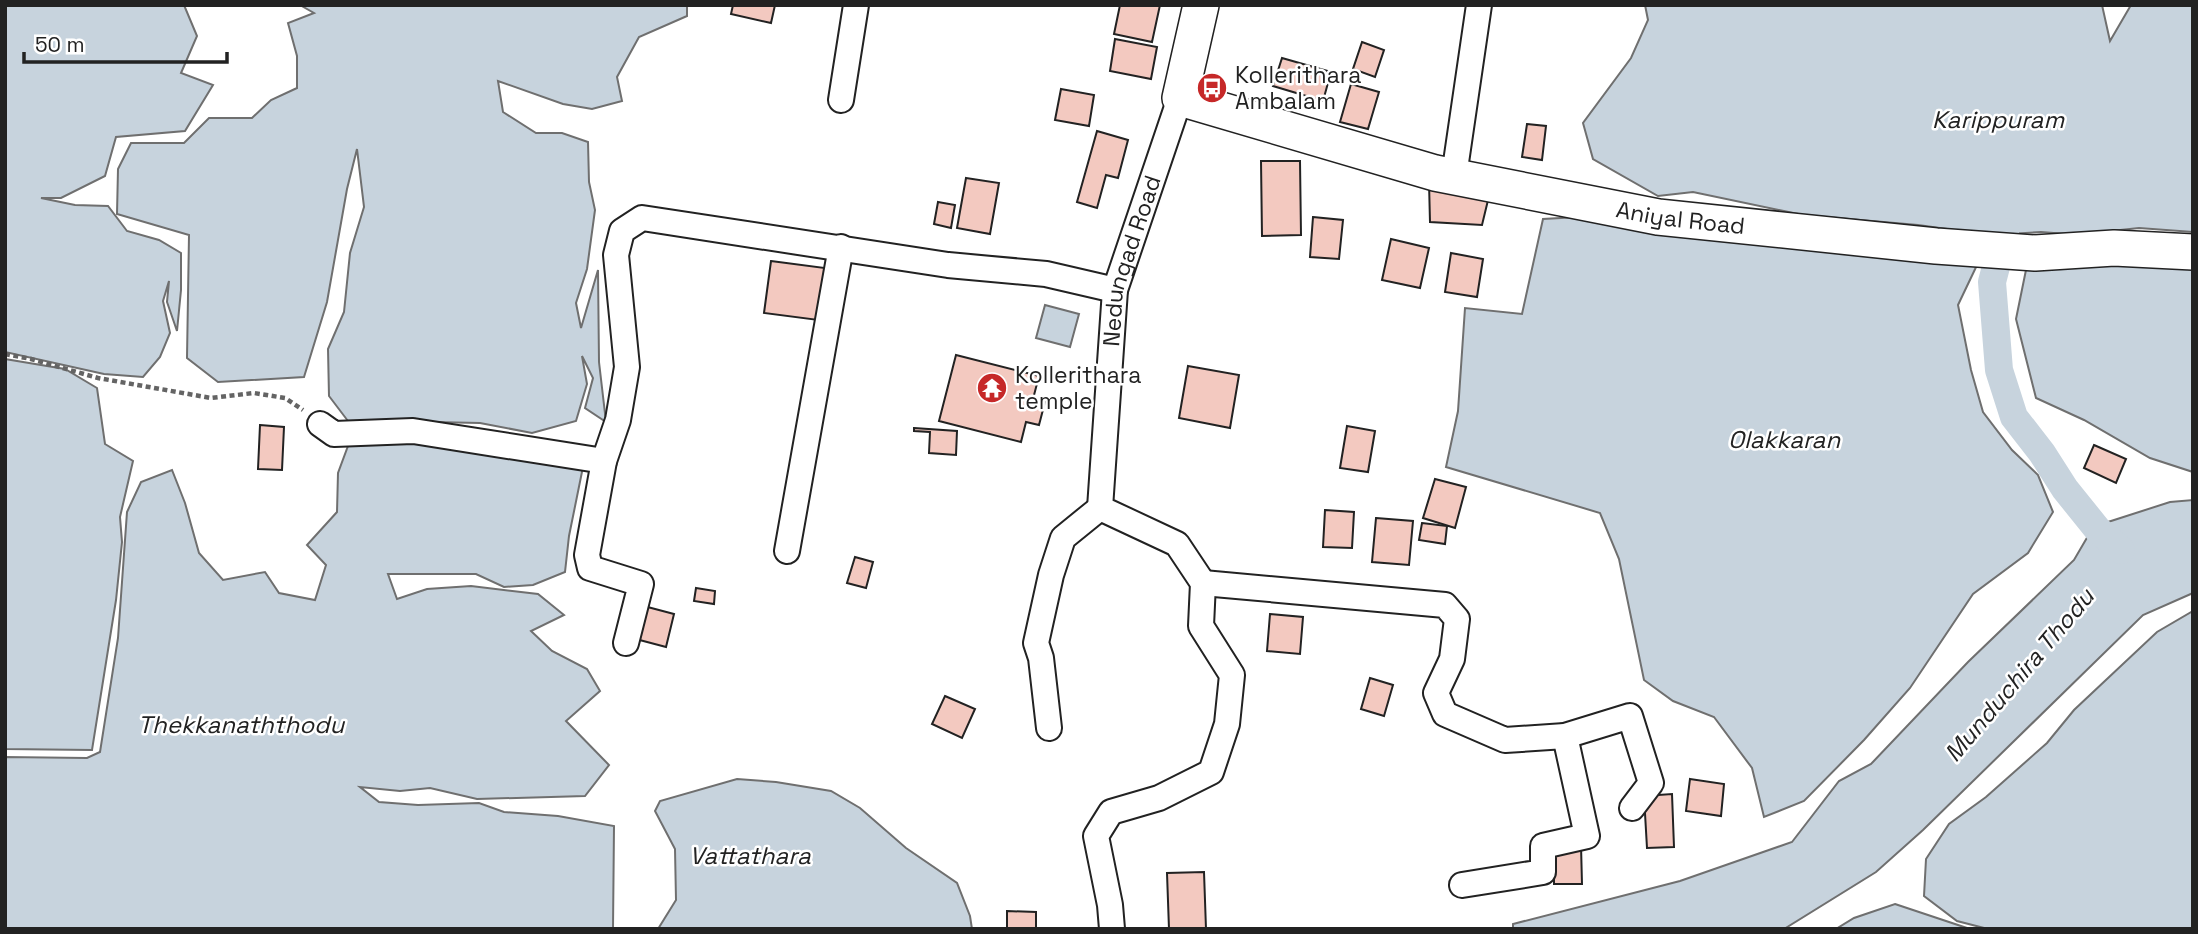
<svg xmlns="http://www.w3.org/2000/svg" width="2198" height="934" viewBox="0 0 2198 934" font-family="'Space Grotesk',sans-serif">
<rect width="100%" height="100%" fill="#fff"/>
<g fill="#c7d3dd" stroke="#6f6f6f" stroke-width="2">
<polygon points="5,5 184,5 197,36 181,73 213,85 185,131 116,137 105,176 61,198 41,198 75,205 108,206 127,231 159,240 181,253 181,290 177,331 167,302 169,281 163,301 170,333 160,357 143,377 104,374 5,352"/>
<polygon points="300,5 687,5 687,16 639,37 617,77 622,101 592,109 563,104 498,81 503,112 536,133 562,133 588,142 589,182 595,210 587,269 576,303 581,328 598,270 599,362 606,422 585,408 593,378 582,356 587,384 576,421 532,433 480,423 432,422 584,462 569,536 565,572 533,585 504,587 476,574 388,574 397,599 427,589 471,586 538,594 564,615 531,631 552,651 587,669 600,691 566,721 609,765 585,796 477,799 430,788 400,791 360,787 379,802 418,805 479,803 504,812 558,816 614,826 613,929 5,929 5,757 87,758 100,752 118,638 127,512 141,482 172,470 185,503 199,553 223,580 265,572 279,593 315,600 326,565 307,545 337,512 338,473 348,446 407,442 351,425 329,396 328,349 344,312 350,253 364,207 357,149 347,189 327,302 304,377 218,382 187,358 189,235 117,214 118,169 131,143 184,143 209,118 252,118 271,100 297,88 297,56 288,23 314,13"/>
<polygon points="1645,5 2102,5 2110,41 2131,5 2193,5 2193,232 2139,228 2110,231 2193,267 2193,472 2150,458 2084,420 2036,398 2016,319 2027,265 2079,235 2041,232 1991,235 1918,225 1803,215 1693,192 1658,196 1593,159 1583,123 1631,58 1648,20"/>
<polygon points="1615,215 1978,263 1958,305 1971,370 1983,412 2012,450 2038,475 2053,512 2028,553 1973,594 1910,688 1864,740 1804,801 1764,817 1752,768 1714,717 1673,701 1644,680 1619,559 1600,513 1446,467 1458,411 1465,308 1522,314 1543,219"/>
<polygon points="1045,305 1079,314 1070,347 1036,338"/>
<polygon points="5,359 65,369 97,388 105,444 133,461 120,517 122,542 116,600 92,750 5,749"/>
<polygon points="2193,500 2193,593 2143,615 1923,830 1876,872 1784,929 1513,929 1513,924 1680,881 1792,842 1839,781 1871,764 1968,662 2074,560 2088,536 2108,522 2170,502"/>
<polygon points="2193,611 2193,929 1988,929 1957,921 1924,896 1926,859 1949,824 1986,797 2047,743 2074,710 2157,632"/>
<polygon points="737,779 776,782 831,791 860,808 906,848 957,883 970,916 972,929 658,929 676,900 675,849 655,811 660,801"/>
<polygon points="1895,904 1970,929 1836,929 1854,918"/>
</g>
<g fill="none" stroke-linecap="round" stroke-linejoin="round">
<polyline stroke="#c7d3dd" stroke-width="28" points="2005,232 1992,282 1999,370 2014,417 2042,453 2065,489 2098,530 2121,550"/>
</g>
<g fill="#f3c9c0" stroke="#222" stroke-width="2">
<polygon points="733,5 775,5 771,23 731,14"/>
<polygon points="1120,5 1160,5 1152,42 1114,34"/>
<polygon points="1115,39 1157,47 1151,79 1110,71"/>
<polygon points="1362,42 1384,50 1375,77 1353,69"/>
<polygon points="1282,58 1331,72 1323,101 1273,86"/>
<polygon points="1351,84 1379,92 1368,129 1340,122"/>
<polygon points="1061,89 1094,95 1089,126 1055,120"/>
<polygon points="1527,124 1546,126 1542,160 1522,157"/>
<polygon points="1097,131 1128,140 1118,178 1106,175 1097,208 1077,202"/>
<polygon points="1261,161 1300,161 1301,235 1262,236"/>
<polygon points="966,178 999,183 990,234 957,228"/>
<polygon points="1429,182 1489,196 1482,225 1430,222"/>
<polygon points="938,202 955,205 951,228 934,224"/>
<polygon points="1313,217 1343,220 1339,259 1310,257"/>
<polygon points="1391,239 1429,248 1420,288 1382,280"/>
<polygon points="1451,253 1483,259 1477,297 1445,292"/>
<polygon points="771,261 825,268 818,320 764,313"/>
<polygon points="956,355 1039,376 1033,399 1045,402 1039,425 1026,422 1021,442 939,421"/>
<polygon points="1188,366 1239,375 1230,428 1179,418"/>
<polygon points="260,425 284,427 282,470 258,469"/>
<polygon points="1347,426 1375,431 1368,472 1340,468"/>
<polygon points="914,428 957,431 956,455 929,453 930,432 914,431"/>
<polygon points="2094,445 2126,459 2116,483 2084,468"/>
<polygon points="1435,479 1466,487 1455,528 1423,518"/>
<polygon points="1325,510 1354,512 1352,548 1323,547"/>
<polygon points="1376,518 1413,521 1409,565 1372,562"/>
<polygon points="1422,523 1447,526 1445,544 1419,540"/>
<polygon points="855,557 873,562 866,588 847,583"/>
<polygon points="696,588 715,591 714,604 694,601"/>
<polygon points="640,605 674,614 666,647 632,638"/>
<polygon points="1270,614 1303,617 1300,654 1267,651"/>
<polygon points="1370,678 1393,685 1384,716 1361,709"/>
<polygon points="945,696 975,709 962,738 932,724"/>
<polygon points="1690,779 1724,784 1721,816 1686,811"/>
<polygon points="1672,794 1674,847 1647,848 1644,796"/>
<polygon points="1581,845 1582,884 1554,884 1554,846"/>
<polygon points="1204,872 1206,929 1169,929 1167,873"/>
<polygon points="1007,911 1036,912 1036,929 1007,929"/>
</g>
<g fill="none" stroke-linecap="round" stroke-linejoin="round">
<g stroke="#222" stroke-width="28">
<g id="street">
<polyline points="841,100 856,5"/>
<polyline points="1454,176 1479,5"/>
<polyline points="320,424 334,434 413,431 604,461"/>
<polyline points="787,551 841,247"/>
<polyline points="1203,583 1445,605 1457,619 1452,659 1436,693 1445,714 1505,740 1565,736 1630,716 1651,783 1632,808"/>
<polyline points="626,643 641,584 590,568 587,555 604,461 618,420 627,367 616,255 622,231 642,218 948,265 1046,274 1115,290"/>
<polyline points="1049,728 1041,658 1036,643 1051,575 1063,538 1100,508"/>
<polyline points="1462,885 1543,872 1543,846 1587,836 1565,736"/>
<path id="s1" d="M1112,929L1110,905L1096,836L1111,812L1159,798L1211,772L1227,724L1232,675L1201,626L1203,583L1177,544L1100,508L1115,290L1180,98"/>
</g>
</g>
<g stroke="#222" stroke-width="38">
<g id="secondary">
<path id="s2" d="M1201,5L1180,98L1435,173L1658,217L1936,246L2035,253L2114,248L2193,252"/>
</g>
</g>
<polyline stroke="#646464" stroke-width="4.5" stroke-dasharray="5 3.5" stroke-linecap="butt" points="5,354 31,359 98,378 211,398 254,393 285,398 303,410"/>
<use href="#street" stroke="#fff" stroke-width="24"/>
<use href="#secondary" stroke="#fff" stroke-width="35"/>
</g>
<defs>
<g id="bus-disc" transform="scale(1.575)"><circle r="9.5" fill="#c62828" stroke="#fff"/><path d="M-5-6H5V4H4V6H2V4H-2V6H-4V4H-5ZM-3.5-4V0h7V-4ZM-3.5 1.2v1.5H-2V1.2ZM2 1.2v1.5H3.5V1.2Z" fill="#fff"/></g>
<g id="temple-disc" transform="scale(1.575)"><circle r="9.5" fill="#c62828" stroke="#fff"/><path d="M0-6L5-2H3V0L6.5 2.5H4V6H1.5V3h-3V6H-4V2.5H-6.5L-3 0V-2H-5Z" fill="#fff"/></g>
</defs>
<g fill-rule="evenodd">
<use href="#bus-disc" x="1212" y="88"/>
<use href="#temple-disc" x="992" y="388"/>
</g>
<g text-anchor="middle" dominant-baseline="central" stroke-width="5" stroke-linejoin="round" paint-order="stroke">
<g font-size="23" fill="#222" stroke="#fff" text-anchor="start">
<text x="1235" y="75">Kollerithara<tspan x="1235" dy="26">Ambalam</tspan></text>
<text x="1015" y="375">Kollerithara<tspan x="1015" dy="26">temple</tspan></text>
</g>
<g font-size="23" fill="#222" stroke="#fff">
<text stroke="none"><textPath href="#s2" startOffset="611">Aniyal Road</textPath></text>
<text stroke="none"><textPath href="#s1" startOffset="814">Nedungad Road</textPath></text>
</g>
<g font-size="24" font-style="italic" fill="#222" stroke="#fff">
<text x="1998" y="119">Karippuram</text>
<text x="1784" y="439">Olakkaran</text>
<text transform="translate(2019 675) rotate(-50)">Munduchira Thodu</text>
<text x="241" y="724">Thekkanaththodu</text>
<text x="750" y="855">Vattathara</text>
</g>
</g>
<rect width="2198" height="934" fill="none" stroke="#222222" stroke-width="14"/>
<path d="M24 52v10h203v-10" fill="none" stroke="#222222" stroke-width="3.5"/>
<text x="35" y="52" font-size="21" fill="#222222" stroke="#ffffff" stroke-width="5" paint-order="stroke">50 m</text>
</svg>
